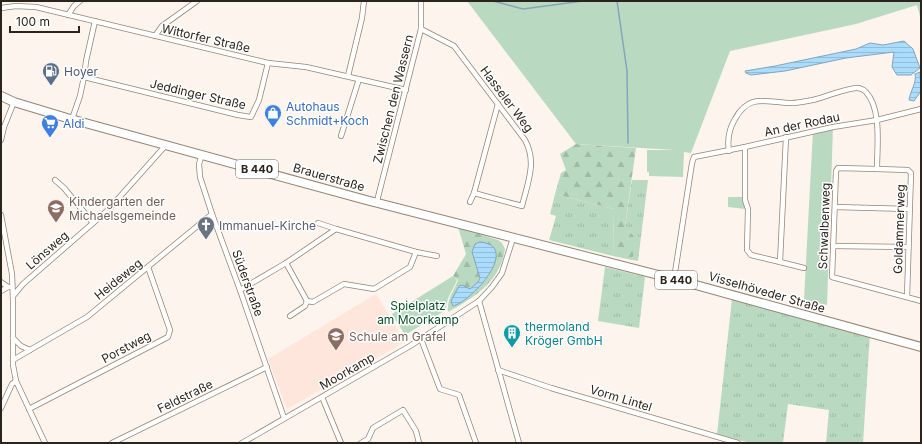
<svg xmlns="http://www.w3.org/2000/svg" width="922" height="444" viewBox="0 0 922 444" font-family="Inter,sans-serif">
<defs>
<pattern id="grass-tufts" width="24" height="20" patternUnits="userSpaceOnUse"><rect width="24" height="20" fill="#b9dac0"/><path d="M3 7l-1-3M5 7V3M7 7l1-3M15 17l-1-3M17 17v-4M19 17l1-3" fill="none" stroke="#9fbba5"/></pattern>
<pattern id="forest-firs" width="22" height="20" patternUnits="userSpaceOnUse"><rect width="22" height="20" fill="#b9dac0"/><path d="M5 1l3.5 6h-7zM16 11l3.5 6h-7z" fill="#9fbba5"/></pattern>
<pattern id="water-rules" width="6" height="5" patternUnits="userSpaceOnUse"><rect width="6" height="5" fill="#aadcfe"/><path d="M0 2.5h6" fill="none" stroke="#92bdd9"/></pattern>
</defs>
<rect width="100%" height="100%" fill="#fcf4ed"/>
<polygon fill="#fee6dc" points="376,294 405,342 287,409 268,359"/>
<g fill="url(#grass-tufts)">
<polygon points="632,180 648,180 638,261 632,260 636,240 625,226"/>
<polygon points="555,194 614,209 613,256 549,240 556,216 550,214"/>
<polygon points="605,267 645,277 639,328 598,321"/>
<polygon points="732,299 870,333 863,443 826,443 829,410 788,404 783,443 750,443 717,434"/>
</g>
<g fill="url(#forest-firs)" fill-rule="evenodd">
<polygon points="576,144 636,148 625,226 637,240 632,260 613,256 614,209 555,194 561,173 566,170 560,154"/>
<path d="M458,227L498,240L502,243L505,249C500,282 475,297 448,312C447,298 453,293 458,280L453,276L466,254ZM477,265L485,280L474,291L452,298L464,286L467,289H470L478,282L480,278Z"/>
</g>
<g fill="#b9dac0">
<polygon points="467,1 921,1 921,20 917,5 856,24 730,51 691,153 684,152 683,177 649,176 649,172 647,172 647,150 675,150 576,144"/>
<polygon points="833,127 827,305 804,300 813,131"/>
<polygon points="728,197 742,197 745,209 728,207"/>
<path d="M453,276L457,280C453,290 446,298 446,310L405,335L392,314Z"/>
</g>
<g fill="url(#water-rules)" stroke="#84a5ba">
<polygon points="904,41 913,49 920,68 911,75 897,75 892,67 894,52 846,58 785,71 751,75 746,73 745,71 775,66 856,49 870,43 883,45"/>
<path d="M920,72L921,91L914,101L909,100C910,91 917,83 915,74Z"/>
<path d="M479,242C483,242 487,243 491,245C511,259 468,303 453,306L451,301L459,286L462,285L470,289L478,282L480,278L472,252L475,244Z"/>
</g>
<g fill="none" stroke-linecap="round" stroke-linejoin="round">
<g stroke="#84a5ba" stroke-width="1.5">
<polyline points="493,1 523,9 583,1"/>
<polyline points="617,1 627,71 628,143"/>
</g>
<g stroke="#958373" stroke-width="6">
<g id="street">
<polyline points="1,8 16,6 36,7 268,63 306,67 406,90"/>
<polyline points="68,15 74,6 80,1"/>
<path d="M421,29L454,46L525,140C537,162 528,182 522,206L474,193"/>
<polyline points="155,36 162,26 197,1"/>
<polyline points="348,76 362,18 364,1"/>
<polyline points="84,77 86,61 95,21"/>
<polyline points="72,119 80,96 84,77 238,115 251,117 259,100 268,63"/>
<polyline points="341,136 359,79"/>
<polyline points="786,137 780,262 804,268"/>
<polyline points="1,140 4,127 14,102"/>
<polyline points="745,147 745,200 748,209 747,250 751,255 780,262"/>
<path d="M729,151C727,139 729,129 735,119C750,92 767,103 792,103C799,103 806,101 813,100C824,97 848,88 857,88C860,88 864,90 866,92C882,109 877,147 877,169L838,168L836,171L832,277L921,301"/>
<polyline points="202,154 199,164 200,177 212,214 240,290 284,418"/>
<polyline points="877,169 908,170 911,173 907,297"/>
<polyline points="55,180 64,188 93,223"/>
<polyline points="377,201 421,29 421,1"/>
<polyline points="470,202 474,193 498,104"/>
<polyline points="835,207 909,209"/>
<polyline points="1,215 12,274 13,299 13,365 16,381 45,443"/>
<polyline points="318,223 336,229"/>
<polyline points="833,246 908,247"/>
<polyline points="286,263 307,301"/>
<polyline points="674,279 692,163 694,157 745,147 833,127 877,120 921,109"/>
<polyline points="1,282 8,287 11,287"/>
<polyline points="240,290 286,263 336,229 416,252 437,256"/>
<polyline points="1,291 8,287"/>
<polyline points="13,296 23,284 108,210 166,145"/>
<polyline points="479,301 519,443"/>
<polyline points="290,316 305,306 307,301 313,302 344,284 374,289 410,267 416,252"/>
<polyline points="13,338 21,346 30,350 87,317 212,214"/>
<polyline points="421,339 440,389 459,395 476,443"/>
<polyline points="13,360 30,350"/>
<polyline points="498,370 551,388 738,443"/>
<polyline points="322,397 341,443"/>
<polyline points="1,408 12,384 16,381"/>
<polyline points="29,409 168,337 170,330 148,267"/>
<polyline points="112,443 267,367"/>
<polyline points="242,443 410,346 479,301 492,287 502,273 513,238"/>
<polyline points="361,443 368,439 373,428 403,410 416,431 419,443"/>
</g>
</g>
<g stroke="#958373" stroke-width="10">
<polyline id="primary" points="1,96 14,102 67,118 366,200 674,279 921,347"/>
</g>
<use href="#street" stroke="#fff" stroke-width="4.5"/>
<use href="#primary" stroke="#fff" stroke-width="8"/>
</g>
<defs>
<g id="fuel-pin" transform="scale(0.9)"><path d="M0 17L-7.5 6A9.5 9.5 0 1 1 7.5 6Z" fill="#5c6f8a" stroke="#fff"/><path d="M-5.5-6h7V0h2V4h1.3V-2.5L3-4.5l.8-.8L6-3V5H2.5V1h-1V6h-7ZM-4.2-4.7v3.2H.2V-4.7Z" fill="#fff"/></g>
<g id="shop-pin" transform="scale(0.9)"><path d="M0 17L-7.5 6A9.5 9.5 0 1 1 7.5 6Z" fill="#3f7fe0" stroke="#fff"/><path d="M-5-2.5h2.3a2.7 3.5 0 0 1 5.4 0H5L5.5 6h-11ZM-1.5-2.5h3a1.5 2.3 0 0 0-3 0Z" fill="#fff"/></g>
<g id="supermarket-pin" transform="scale(0.9)"><path d="M0 17L-7.5 6A9.5 9.5 0 1 1 7.5 6Z" fill="#3f7fe0" stroke="#fff"/><path d="M-6-5.5h2.5l.6 2H6L4.5 2H-2.5L-4.4-4H-6ZM-1.5 3.2a1.3 1.3 0 1 0 .1 0ZM3 3.2a1.3 1.3 0 1 0 .1 0Z" fill="#fff"/></g>
<g id="school-pin" transform="scale(0.9)"><path d="M0 17L-7.5 6A9.5 9.5 0 1 1 7.5 6Z" fill="#8d6e63" stroke="#fff"/><path d="M0-5L7-2L0 1L-7-2ZM-4 1L0 2.5L4 1V4Q0 6-4 4Z" fill="#fff"/></g>
<g id="church-pin" transform="scale(0.9)"><path d="M0 17L-7.5 6A9.5 9.5 0 1 1 7.5 6Z" fill="#6b7280" stroke="#fff"/><path d="M-1.2-6h2.4v3.5h3.3v2.4h-3.3V6h-2.4V-.1h-3.3v-2.4h3.3Z" fill="#fff"/></g>
<g id="building-pin" transform="scale(0.9)"><path d="M0 17L-7.5 6A9.5 9.5 0 1 1 7.5 6Z" fill="#0f9aa8" stroke="#fff"/><path d="M-4-6H4V6H1V3H-1V6H-4ZM-2.5-4.3h1.7v1.8h-1.7ZM.8-4.3h1.7v1.8H.8ZM-2.5-1h1.7V.8h-1.7ZM.8-1h1.7V.8H.8Z" fill="#fff"/></g>
</defs>
<g fill-rule="evenodd">
<use href="#fuel-pin" x="51" y="71"/>
<use href="#shop-pin" x="273" y="113"/>
<use href="#supermarket-pin" x="50" y="123"/>
<use href="#school-pin" x="56" y="208"/>
<use href="#church-pin" x="206" y="225"/>
<use href="#building-pin" x="512" y="333"/>
<use href="#school-pin" x="336" y="336"/>
</g>
<g text-anchor="middle" dominant-baseline="central" stroke-width="3" stroke-linejoin="round" paint-order="stroke">
<g fill="#fff" stroke="#6b6661" stroke-width="1">
<rect x="236" y="160" width="42" height="18" rx="3"/>
<rect x="655" y="271" width="42" height="18" rx="3"/>
</g>
<g font-size="11" font-weight="bold" fill="#2b241d">
<text x="257" y="169">B 440</text>
<text x="676" y="280">B 440</text>
</g>
<g font-size="12" fill="#2b241d" stroke="#fff">
<text transform="translate(206 38) rotate(13)">Wittorfer Straße</text>
<text transform="translate(198 94) rotate(13)">Jeddinger Straße</text>
<text transform="translate(393 99) rotate(-76)">Zwischen den Wassern</text>
<text transform="translate(507 99) rotate(53)">Hasseler Weg</text>
<text transform="translate(802 124) rotate(-12)">An der Rodau</text>
<text transform="translate(329 177) rotate(16)">Brauerstraße</text>
<text transform="translate(824 226) rotate(-88)">Schwalbenweg</text>
<text transform="translate(899 229) rotate(-88)">Goldammerweg</text>
<text transform="translate(47 250) rotate(-41)">Lönsweg</text>
<text transform="translate(118 279) rotate(-39)">Heideweg</text>
<text transform="translate(248 283) rotate(70)">Süderstraße</text>
<text transform="translate(767 292) rotate(16)">Visselhöveder Straße</text>
<text transform="translate(126 347) rotate(-28)">Porstweg</text>
<text transform="translate(347 371) rotate(-30)">Moorkamp</text>
<text transform="translate(185 396) rotate(-26)">Feldstraße</text>
<text transform="translate(621 398) rotate(17)">Vorm Lintel</text>
</g>
<g font-size="12" fill="#4e5e75" stroke="#fff" text-anchor="start">
<text x="64" y="71">Hoyer</text>
</g>
<g font-size="12" fill="#366cbe" stroke="#fff" text-anchor="start">
<text x="286" y="106">Autohaus<tspan x="286" dy="14">Schmidt+Koch</tspan></text>
<text x="63" y="123">Aldi</text>
</g>
<g font-size="12" fill="#785e54" stroke="#fff" text-anchor="start">
<text x="69" y="201">Kindergarten der<tspan x="69" dy="14">Michaelsgemeinde</tspan></text>
<text x="349" y="336">Schule am Grafel</text>
</g>
<g font-size="12" fill="#5b616d" stroke="#fff" text-anchor="start">
<text x="219" y="225">Immanuel-Kirche</text>
</g>
<g font-size="12" fill="#065126" stroke="#fff">
<text x="418" y="305">Spielplatz<tspan x="418" dy="14">am Moorkamp</tspan></text>
</g>
<g font-size="12" fill="#0d838f" stroke="#fff" text-anchor="start">
<text x="525" y="326">thermoland<tspan x="525" dy="14">Kröger GmbH</tspan></text>
</g>
</g>
<rect width="922" height="444" fill="none" stroke="#2b241d" stroke-width="4"/>
<path d="M10 26v6h69v-6" fill="none" stroke="#2b241d" stroke-width="2"/>
<text x="16" y="26" font-size="12" fill="#2b241d" stroke="#ffffff" stroke-width="3" paint-order="stroke">100 m</text>
</svg>
